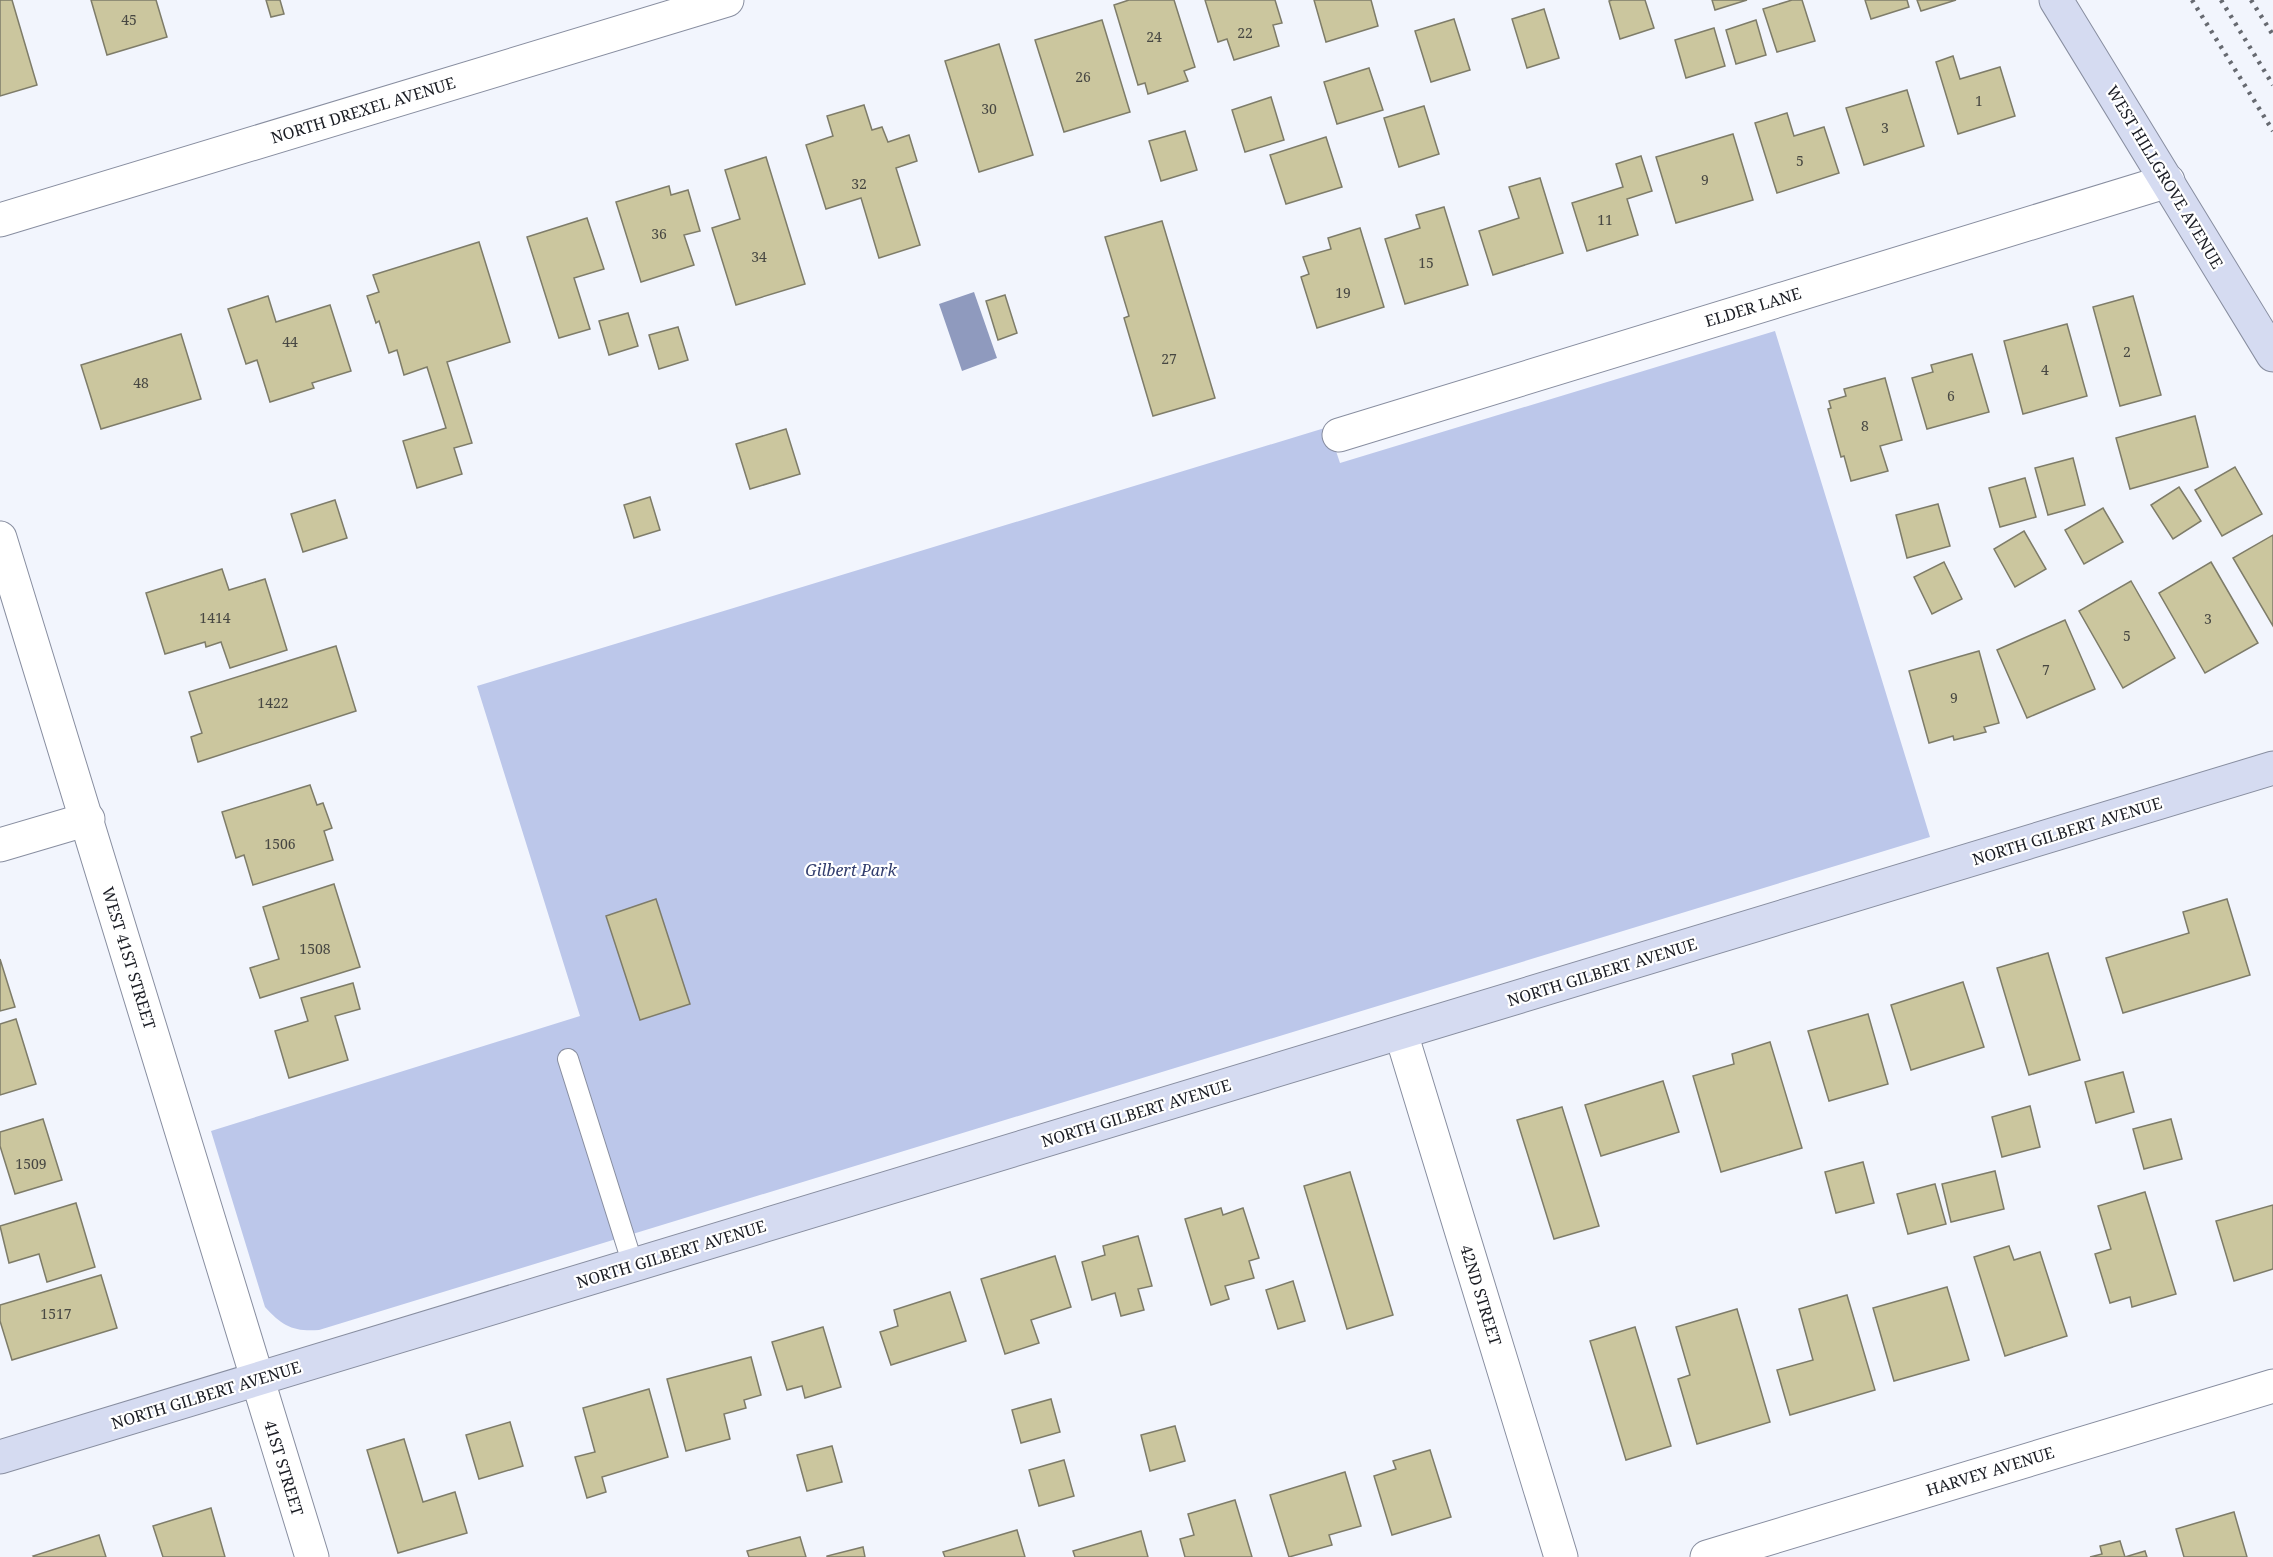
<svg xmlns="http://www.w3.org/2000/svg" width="2273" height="1557" viewBox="0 0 2273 1557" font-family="'Noto Serif',serif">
<rect width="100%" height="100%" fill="#f2f5fd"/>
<path fill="#bcc7ea" d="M1775,331L1930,837L319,1330C294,1332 282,1326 265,1307L211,1131L580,1016L477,686L1328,427L1340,463Z"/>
<polygon fill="#8f9abe" points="974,292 997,358 962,371 939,304"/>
<g fill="#cbc69e" stroke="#7e7c69" stroke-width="1.5">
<polygon points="0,0 12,0 37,85 0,96"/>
<polygon points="91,0 156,0 167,37 107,55"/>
<polygon points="266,0 280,0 284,14 271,17"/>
<polygon points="1129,0 1174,0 1195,67 1184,71 1188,81 1148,94 1145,83 1138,85 1114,5"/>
<polygon points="1205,0 1275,0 1282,23 1273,25 1279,46 1234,60 1227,39 1218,42"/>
<polygon points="1314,0 1371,0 1378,26 1326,42"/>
<polygon points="1612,0 1645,0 1654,28 1620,39 1609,1"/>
<polygon points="1712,0 1747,0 1715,10"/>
<polygon points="1792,0 1802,0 1815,41 1777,52 1763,9"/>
<polygon points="1865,0 1907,0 1909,7 1871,19"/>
<polygon points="1917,0 1956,0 1921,11"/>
<polygon points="1544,9 1559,58 1527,68 1512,19"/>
<polygon points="1454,19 1470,70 1431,82 1415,31"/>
<polygon points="1102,20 1130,112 1064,132 1035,40"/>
<polygon points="1756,20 1766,55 1736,64 1726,30"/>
<polygon points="1714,28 1725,66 1686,78 1675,40"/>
<polygon points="999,44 1033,155 979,172 945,61"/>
<polygon points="1953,56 1960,79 2000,67 2015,116 1958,134 1936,62"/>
<polygon points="1369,68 1383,110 1337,124 1324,82"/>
<polygon points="1907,90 1924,146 1864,165 1846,108"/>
<polygon points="1271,97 1284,140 1245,152 1232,110"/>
<polygon points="864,105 872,130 882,127 888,142 909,135 917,161 896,168 920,245 879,258 861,198 826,209 806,145 833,136 827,116"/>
<polygon points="1424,106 1439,154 1399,167 1384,118"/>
<polygon points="1787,113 1794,136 1824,127 1839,173 1777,193 1755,123"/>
<polygon points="1185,131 1197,170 1161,181 1149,141"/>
<polygon points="1733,134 1753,200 1676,223 1656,157"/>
<polygon points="1326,137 1342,187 1286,204 1270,155"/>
<polygon points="1641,156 1652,191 1627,199 1638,235 1587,251 1572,203 1623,187 1616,164"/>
<polygon points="766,157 805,284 736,305 712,228 740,219 725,170"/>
<polygon points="1540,178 1563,253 1493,275 1479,231 1519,218 1509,187"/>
<polygon points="669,186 671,195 688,190 700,231 684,235 694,265 641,282 616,202"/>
<polygon points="1444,207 1468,285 1405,304 1385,239 1420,228 1416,215"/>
<polygon points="587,218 604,269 574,278 590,329 559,338 527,237"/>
<polygon points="1162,221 1215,398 1153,416 1124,318 1129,316 1105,237"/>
<polygon points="1360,228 1384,307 1317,328 1301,277 1309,274 1303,257 1331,249 1328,238"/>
<polygon points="479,242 510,342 447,362 472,443 454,448 462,474 417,488 403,441 446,428 427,367 404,375 397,350 389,353 379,321 376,323 367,296 379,292 373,275"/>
<polygon points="1005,295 1017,333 998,340 986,301"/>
<polygon points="268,296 276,322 330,305 351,371 312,383 314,388 270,402 257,360 246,364 228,309"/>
<polygon points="2133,296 2161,395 2120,406 2093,307"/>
<polygon points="628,313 638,346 609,355 599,321"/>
<polygon points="2067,324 2087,396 2023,414 2004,341"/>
<polygon points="678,327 688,360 659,369 649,335"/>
<polygon points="181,334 201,399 101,429 81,365"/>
<polygon points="1972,354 1989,412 1927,429 1912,378 1933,372 1931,365"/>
<polygon points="1885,378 1902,440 1880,446 1888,471 1851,481 1844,456 1841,457 1828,409 1831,408 1829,401 1846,396 1844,389"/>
<polygon points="2195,416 2208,467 2130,489 2116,438"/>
<polygon points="786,429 800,474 750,489 736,444"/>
<polygon points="2073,458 2085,505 2048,515 2035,468"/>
<polygon points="2235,467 2262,514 2222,536 2195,490"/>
<polygon points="2025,478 2036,517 2000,527 1989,488"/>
<polygon points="2179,487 2201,521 2173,539 2151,505"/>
<polygon points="650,497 660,530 634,538 624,505"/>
<polygon points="335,500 347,538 303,552 291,514"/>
<polygon points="1938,504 1950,546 1907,558 1896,515"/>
<polygon points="2103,508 2123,542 2084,564 2065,530"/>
<polygon points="2024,531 2046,569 2015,587 1994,549"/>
<polygon points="2273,535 2273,626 2233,558"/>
<polygon points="1944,562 1962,599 1932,614 1914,577"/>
<polygon points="2211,562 2258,643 2205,673 2159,593"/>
<polygon points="222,569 229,590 265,579 287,650 230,668 221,642 206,647 205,642 165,654 146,593"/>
<polygon points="2131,581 2175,658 2123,688 2079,611"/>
<polygon points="2065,620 2095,689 2027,718 1997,650"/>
<polygon points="336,646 356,711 198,762 191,737 202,733 189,692"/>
<polygon points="1979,651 1999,723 1984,727 1986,732 1954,740 1953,736 1929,743 1909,671"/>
<polygon points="310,785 317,805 323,803 332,828 324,831 333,860 253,885 244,855 236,858 222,812"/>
<polygon points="334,884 360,967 260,998 250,968 279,959 263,907"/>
<polygon points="656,899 690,1004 640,1020 606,916"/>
<polygon points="2227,899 2250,975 2123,1013 2106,958 2189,933 2183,912"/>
<polygon points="2048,953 2080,1060 2029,1075 1997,968"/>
<polygon points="0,959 15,1007 0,1011"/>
<polygon points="1963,982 1984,1047 1911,1070 1891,1005"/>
<polygon points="353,983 360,1009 335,1016 348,1060 289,1078 275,1031 308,1021 301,998"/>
<polygon points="1868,1014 1888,1084 1829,1101 1808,1031"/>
<polygon points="16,1019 36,1084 0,1095 0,1024"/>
<polygon points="1770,1042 1802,1148 1721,1172 1693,1076 1734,1064 1732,1054"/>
<polygon points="2123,1072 2134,1112 2096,1123 2085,1082"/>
<polygon points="1663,1081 1679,1132 1601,1156 1585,1105"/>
<polygon points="2030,1106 2040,1147 2002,1157 1992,1117"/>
<polygon points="1562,1107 1599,1226 1554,1239 1517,1120"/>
<polygon points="43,1119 62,1180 15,1194 0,1146 0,1132"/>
<polygon points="2171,1119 2182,1159 2144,1169 2133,1129"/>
<polygon points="1863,1162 1874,1203 1836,1213 1825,1172"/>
<polygon points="1995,1171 2004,1209 1951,1222 1942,1184"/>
<polygon points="1350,1172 1393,1315 1347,1329 1304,1186"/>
<polygon points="1935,1184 1946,1224 1908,1234 1897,1194"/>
<polygon points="2145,1192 2176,1294 2132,1307 2130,1297 2110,1303 2095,1254 2111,1249 2098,1206"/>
<polygon points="76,1203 95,1267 47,1282 39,1254 9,1263 0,1226"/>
<polygon points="2273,1205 2273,1269 2234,1281 2216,1221"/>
<polygon points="1221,1208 1223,1215 1243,1208 1259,1258 1249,1261 1254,1278 1225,1286 1229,1299 1211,1305 1185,1219"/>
<polygon points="1138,1236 1152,1286 1138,1289 1144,1310 1121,1316 1115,1293 1092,1300 1082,1262 1105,1255 1103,1246"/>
<polygon points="2009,1246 2014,1260 2040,1252 2067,1336 2005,1356 1974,1257"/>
<polygon points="1055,1256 1071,1307 1031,1320 1039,1343 1005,1354 981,1279"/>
<polygon points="101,1275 117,1328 12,1360 0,1321 0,1305"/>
<polygon points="1293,1281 1305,1321 1278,1329 1266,1290"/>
<polygon points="1947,1287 1969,1360 1894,1381 1873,1308"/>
<polygon points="950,1292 966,1341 891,1365 880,1332 898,1326 894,1310"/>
<polygon points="1847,1295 1875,1390 1790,1415 1777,1370 1813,1360 1799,1309"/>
<polygon points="1737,1309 1770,1422 1697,1444 1678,1379 1690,1375 1676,1327"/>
<polygon points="823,1327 841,1387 805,1398 802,1386 787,1390 772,1342"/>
<polygon points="1635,1327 1671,1446 1626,1460 1590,1341"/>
<polygon points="751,1357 761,1395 744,1400 746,1408 724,1414 730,1439 686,1451 667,1379"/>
<polygon points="649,1389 668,1457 602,1477 606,1492 587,1498 575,1457 595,1452 583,1408"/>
<polygon points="1051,1399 1060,1432 1021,1443 1012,1410"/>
<polygon points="510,1422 523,1466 479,1479 466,1435"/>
<polygon points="1175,1426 1185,1461 1150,1471 1141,1435"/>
<polygon points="404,1439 423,1502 455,1492 467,1533 398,1553 367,1450"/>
<polygon points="832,1446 842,1482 807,1491 797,1455"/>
<polygon points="1430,1450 1451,1517 1392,1535 1374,1476 1396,1469 1393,1461"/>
<polygon points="1064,1460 1074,1496 1039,1506 1029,1470"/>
<polygon points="1345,1472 1361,1526 1329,1535 1332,1545 1289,1557 1270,1495"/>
<polygon points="1235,1500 1252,1557 1185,1557 1180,1539 1194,1535 1188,1514"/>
<polygon points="211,1508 225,1557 163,1557 153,1526"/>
<polygon points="2234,1512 2247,1557 2184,1557 2176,1529"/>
<polygon points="1017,1530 1025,1557 945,1557 943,1552"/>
<polygon points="1141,1531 1148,1557 1075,1557 1073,1551"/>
<polygon points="99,1535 106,1557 34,1557 33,1556"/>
<polygon points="800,1537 806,1557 749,1557 747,1551"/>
<polygon points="2120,1541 2125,1557 2145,1551 2147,1557 2090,1557 2102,1554 2100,1546"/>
<polygon points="863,1547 865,1557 827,1557 827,1556"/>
</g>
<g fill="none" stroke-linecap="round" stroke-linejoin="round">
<g stroke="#888ea0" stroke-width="22">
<polyline id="lane" points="568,1059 633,1265"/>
</g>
<g stroke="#888ea0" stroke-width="35">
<g id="street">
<polyline points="0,220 727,0"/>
<polyline points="1339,435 2168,181"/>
<polyline points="0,538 312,1557"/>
<polyline points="0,845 88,819"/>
<polyline points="1401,1033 1561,1557"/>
<polyline points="1707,1557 2273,1386"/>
</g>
</g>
<g stroke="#888ea0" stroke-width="35">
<g id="secondary">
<polyline points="2056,0 2273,355"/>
<polyline points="0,1457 2273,768"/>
</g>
</g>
<use href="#lane" stroke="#fff" stroke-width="20"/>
<use href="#street" stroke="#fff" stroke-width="33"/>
<use href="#secondary" stroke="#d5dbf1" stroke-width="33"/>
<g stroke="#676a71" stroke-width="4.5" stroke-dasharray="3 6" stroke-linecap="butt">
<polyline points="2192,0 2273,131"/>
<polyline points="2221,0 2273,85"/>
<polyline points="2251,0 2273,35"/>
</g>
</g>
<g text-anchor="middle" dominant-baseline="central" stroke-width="4.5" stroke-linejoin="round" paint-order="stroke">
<g font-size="14" fill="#474742">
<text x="129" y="19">45</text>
<text x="1245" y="32">22</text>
<text x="1154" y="36">24</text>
<text x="1083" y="76">26</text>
<text x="1979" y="100">1</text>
<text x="989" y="108">30</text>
<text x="1885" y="127">3</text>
<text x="1800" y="160">5</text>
<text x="1705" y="179">9</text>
<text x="859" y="183">32</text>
<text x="1605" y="219">11</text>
<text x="659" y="233">36</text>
<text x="759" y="256">34</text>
<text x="1426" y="262">15</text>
<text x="1343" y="292">19</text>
<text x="290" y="341">44</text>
<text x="2127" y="351">2</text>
<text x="1169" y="358">27</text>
<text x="2045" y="369">4</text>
<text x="141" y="382">48</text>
<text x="1951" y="395">6</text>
<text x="1865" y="425">8</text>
<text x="215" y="617">1414</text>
<text x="2208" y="618">3</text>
<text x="2127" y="635">5</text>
<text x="2046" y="669">7</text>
<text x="1954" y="697">9</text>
<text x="273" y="702">1422</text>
<text x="280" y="843">1506</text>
<text x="315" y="948">1508</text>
<text x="31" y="1163">1509</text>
<text x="56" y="1313">1517</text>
</g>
<g font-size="16" fill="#1b1d24" stroke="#fff">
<text transform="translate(363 110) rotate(-17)">NORTH DREXEL AVENUE</text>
<text transform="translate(2165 177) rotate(59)">WEST HILLGROVE AVENUE</text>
<text transform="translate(1753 307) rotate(-17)">ELDER LANE</text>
<text transform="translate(2067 831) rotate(-17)">NORTH GILBERT AVENUE</text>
<text transform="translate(129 958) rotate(73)">WEST 41ST STREET</text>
<text transform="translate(1602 972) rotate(-17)">NORTH GILBERT AVENUE</text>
<text transform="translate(1136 1113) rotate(-17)">NORTH GILBERT AVENUE</text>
<text transform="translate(671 1254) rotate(-17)">NORTH GILBERT AVENUE</text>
<text transform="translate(1481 1295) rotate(73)">42ND STREET</text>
<text transform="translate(206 1395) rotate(-17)">NORTH GILBERT AVENUE</text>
<text transform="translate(284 1468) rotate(73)">41ST STREET</text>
<text transform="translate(1990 1471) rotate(-17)">HARVEY AVENUE</text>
</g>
<g font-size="16" font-style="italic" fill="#323e6e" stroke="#fff">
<text x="851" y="870">Gilbert Park</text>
</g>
</g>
</svg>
